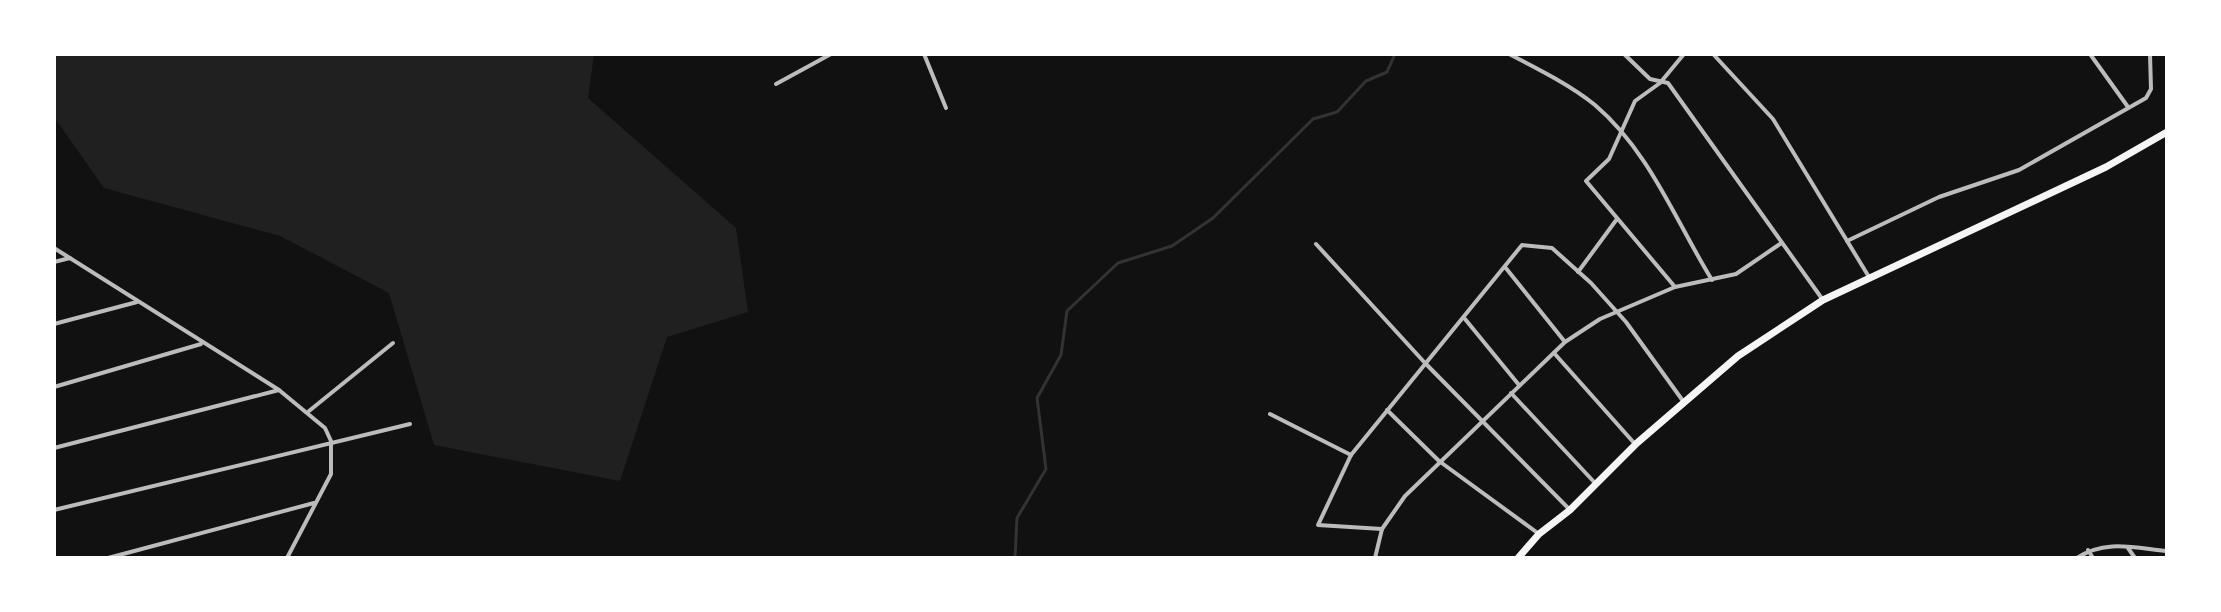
<svg xmlns="http://www.w3.org/2000/svg" width="2221" height="612" viewBox="0 0 2221 612" font-family="Commissioner,sans-serif">
<rect width="100%" height="100%" fill="#111"/>
<polygon fill="#202020" points="54,54 594,54 588,98 736,228 748,312 667,337 620,481 434,445 389,293 280,236 104,188 54,117"/>
<g fill="none" stroke-linecap="round" stroke-linejoin="round">
<polyline stroke="#333" stroke-width="3" points="1015,558 1017,518 1046,469 1037,398 1061,355 1067,311 1118,263 1172,246 1213,218 1313,119 1337,112 1366,81 1387,72 1395,54"/>
<g stroke="#bcbcbc" stroke-width="4">
<polyline points="924,54 946,108"/>
<path d="M1509,54C1538,69 1570,85 1595,105C1650,152 1675,220 1712,280"/>
<polyline points="1624,54 1650,79 1668,83 1823,300"/>
<polyline points="1713,54 1773,119 1869,277"/>
<polyline points="2090,54 2128,107"/>
<polyline points="776,84 831,54"/>
<polyline points="1847,241 1939,197 2019,170 2146,98 2151,89 2150,54"/>
<polyline points="1316,244 1425,363 1570,510"/>
<polyline points="54,248 279,390 325,428 331,441 331,474 287,558"/>
<polyline points="54,262 70,258"/>
<polyline points="1505,267 1565,342"/>
<polyline points="1578,272 1617,219"/>
<polyline points="1675,287 1586,181 1609,159 1635,101 1660,83 1684,54"/>
<polyline points="1465,319 1519,385"/>
<polyline points="54,324 137,302"/>
<polyline points="1554,353 1635,444"/>
<polyline points="54,387 201,344"/>
<polyline points="1511,393 1595,483"/>
<polyline points="1387,410 1439,461 1539,534"/>
<polyline points="309,411 393,343"/>
<polyline points="1270,414 1351,455"/>
<polyline points="54,448 279,390"/>
<polyline points="54,510 410,424"/>
<polyline points="1382,529 1318,525 1351,455 1522,245 1552,248 1591,283 1626,322 1683,401"/>
<polyline points="2128,548 2135,558"/>
<polyline points="2088,550 2093,558"/>
<polyline points="108,558 314,503"/>
<polyline points="1375,558 1382,529 1405,496 1565,342 1600,319 1675,287 1736,274 1780,244"/>
<path d="M2077,558C2105,539 2135,548 2167,551"/>
</g>
<polyline stroke="#f5f5f5" stroke-width="7" points="1518,558 1539,534 1570,510 1637,443 1738,356 1823,300 2106,167 2167,132"/>
</g>
<rect width="2221" height="612" fill="none" stroke="#ffffff" stroke-width="112"/>
</svg>
